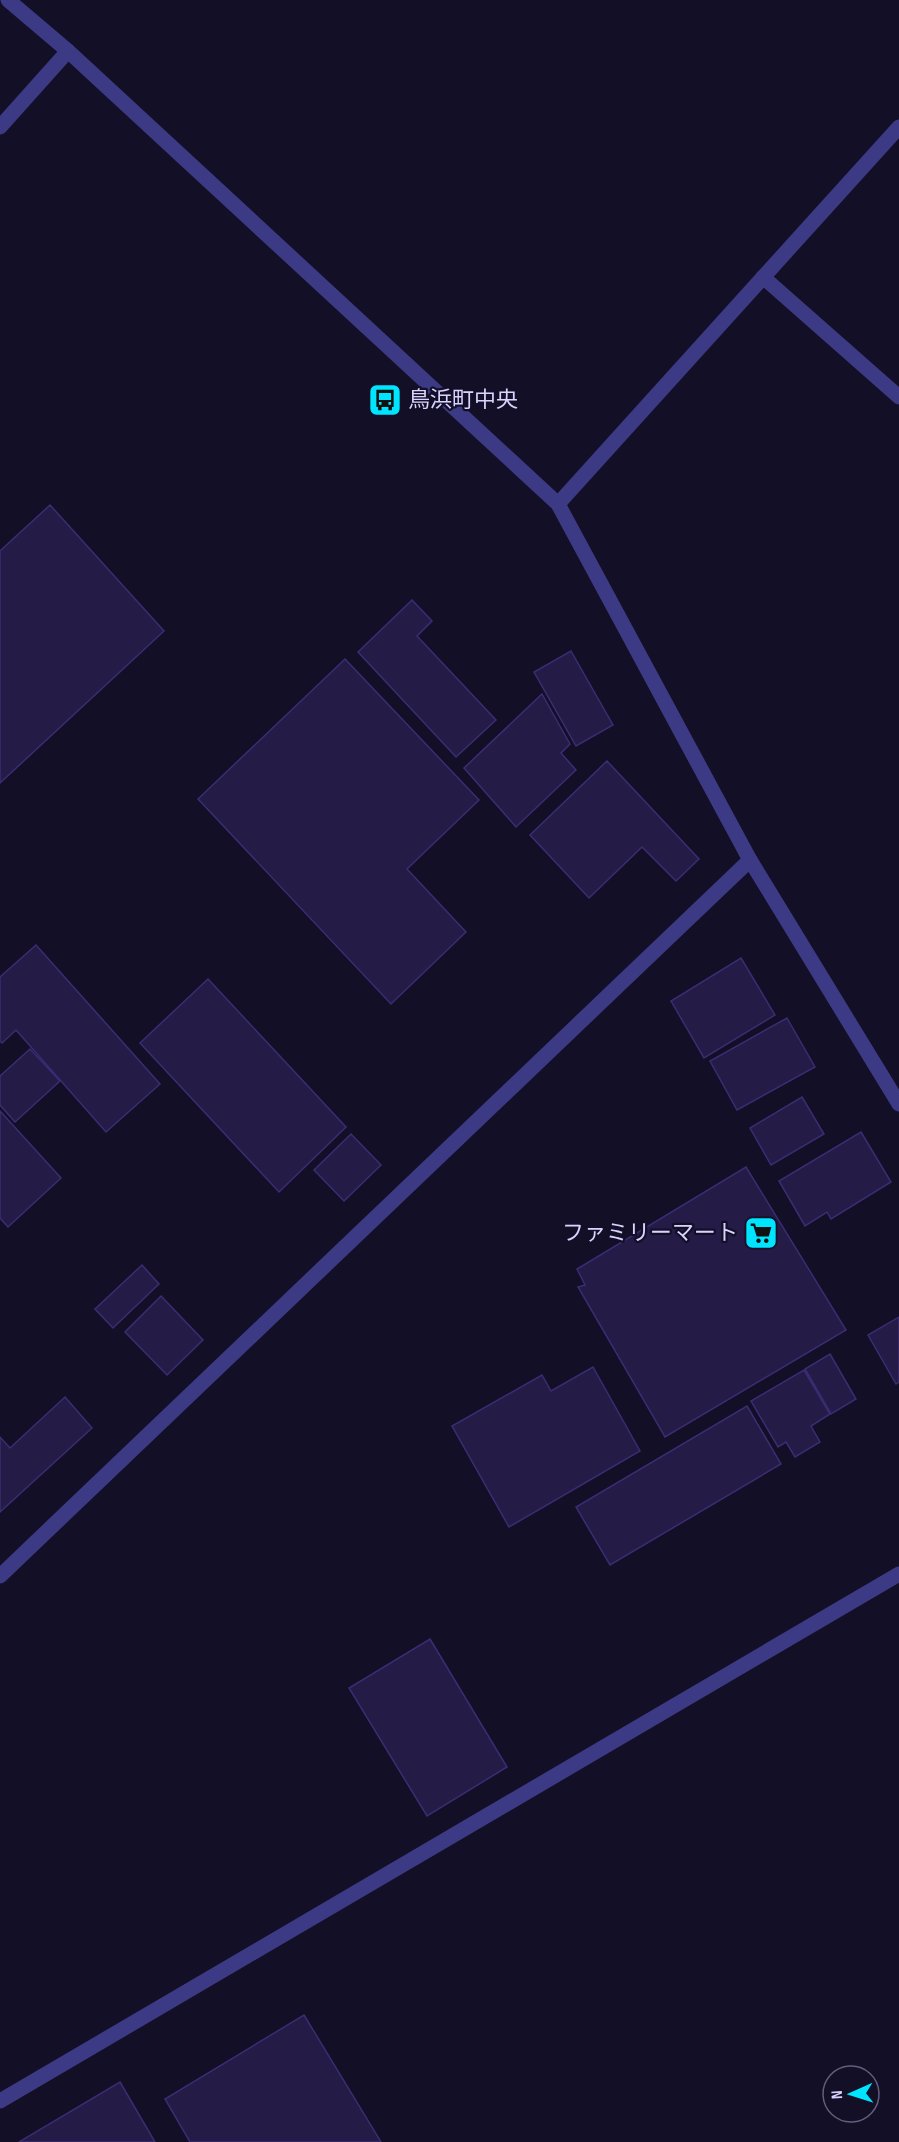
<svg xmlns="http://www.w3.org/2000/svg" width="899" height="2142" viewBox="0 0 899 2142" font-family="'Sofia Sans Condensed','Noto Sans JP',sans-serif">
<rect width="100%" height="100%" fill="#130f26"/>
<g fill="#241b47" stroke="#3b2d73" stroke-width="1.5">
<polygon points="50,505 164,631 0,783 0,551"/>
<polygon points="412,600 432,621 417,636 496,720 456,757 358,652"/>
<polygon points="571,651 613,725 576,746 534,672"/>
<polygon points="345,659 479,800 407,869 466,932 391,1004 198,799"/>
<polygon points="542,694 570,744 561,753 576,770 516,827 464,768"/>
<polygon points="607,761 699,859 676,881 642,847 589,898 530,835"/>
<polygon points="36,945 160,1084 106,1132 16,1030 2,1043 0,1041 0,977"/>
<polygon points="741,958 775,1015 704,1058 671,1001"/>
<polygon points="208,979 346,1127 279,1192 140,1043"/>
<polygon points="787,1018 815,1067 737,1110 710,1061"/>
<polygon points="30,1049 60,1081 15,1122 0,1105 0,1076"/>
<polygon points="802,1097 824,1134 771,1165 750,1128"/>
<polygon points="0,1111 61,1178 8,1227 0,1218"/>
<polygon points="861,1132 891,1182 831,1219 827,1212 805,1226 779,1181"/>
<polygon points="351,1134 381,1165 344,1201 314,1170"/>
<polygon points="746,1167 846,1330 665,1437 578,1287 585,1285 577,1269"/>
<polygon points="142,1265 159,1284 113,1328 95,1309"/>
<polygon points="161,1296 203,1340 167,1375 125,1332"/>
<polygon points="899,1317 899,1382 896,1384 868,1335"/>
<polygon points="830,1354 856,1399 831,1414 805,1369"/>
<polygon points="593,1367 640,1451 509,1527 452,1426 542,1375 551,1391"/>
<polygon points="804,1370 830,1414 811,1426 820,1442 795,1457 786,1442 778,1447 751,1401"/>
<polygon points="65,1397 92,1428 0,1512 0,1437 10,1448"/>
<polygon points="747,1406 781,1464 610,1565 576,1507"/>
<polygon points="430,1639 507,1767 427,1816 349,1688"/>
<polygon points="304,2015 381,2142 190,2142 165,2099"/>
<polygon points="120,2082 155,2142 19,2142"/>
</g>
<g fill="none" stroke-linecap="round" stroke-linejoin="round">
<g stroke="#3d3a85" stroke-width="15">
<polyline points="8,0 68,51 558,504 750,860 899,1104"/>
<polyline points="0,127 68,51"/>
<polyline points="763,277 899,397"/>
<polyline points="558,504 899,127"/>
<polyline points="0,1576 750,860"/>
<polyline points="0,2101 899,1574"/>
</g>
</g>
<defs>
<g id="bus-square" transform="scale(1.725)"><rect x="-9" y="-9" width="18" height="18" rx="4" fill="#00e5ff" stroke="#130f26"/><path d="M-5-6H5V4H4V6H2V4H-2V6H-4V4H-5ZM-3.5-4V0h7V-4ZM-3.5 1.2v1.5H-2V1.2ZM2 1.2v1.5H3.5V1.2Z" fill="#111"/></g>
<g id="supermarket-square" transform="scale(1.725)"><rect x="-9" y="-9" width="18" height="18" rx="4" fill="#00e5ff" stroke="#130f26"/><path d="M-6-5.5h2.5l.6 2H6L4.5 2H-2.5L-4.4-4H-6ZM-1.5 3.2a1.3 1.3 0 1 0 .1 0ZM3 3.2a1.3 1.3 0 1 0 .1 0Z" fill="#111"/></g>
</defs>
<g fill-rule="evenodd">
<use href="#bus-square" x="385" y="400"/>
<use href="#supermarket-square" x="761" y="1233"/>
</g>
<g text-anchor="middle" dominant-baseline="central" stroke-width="4.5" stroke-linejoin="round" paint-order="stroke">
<g font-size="22" fill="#d9d4ff" stroke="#130f26" text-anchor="start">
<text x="408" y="400">鳥浜町中央</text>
<text x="738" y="1233" text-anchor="end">ファミリーマート</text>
</g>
</g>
<g transform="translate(851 2094) rotate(267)"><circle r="28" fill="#130f26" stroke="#625e7d" stroke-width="1.5"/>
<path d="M0-4.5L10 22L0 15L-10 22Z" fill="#00e5ff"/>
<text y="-9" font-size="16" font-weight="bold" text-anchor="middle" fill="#d9d4ff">N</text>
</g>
</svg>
